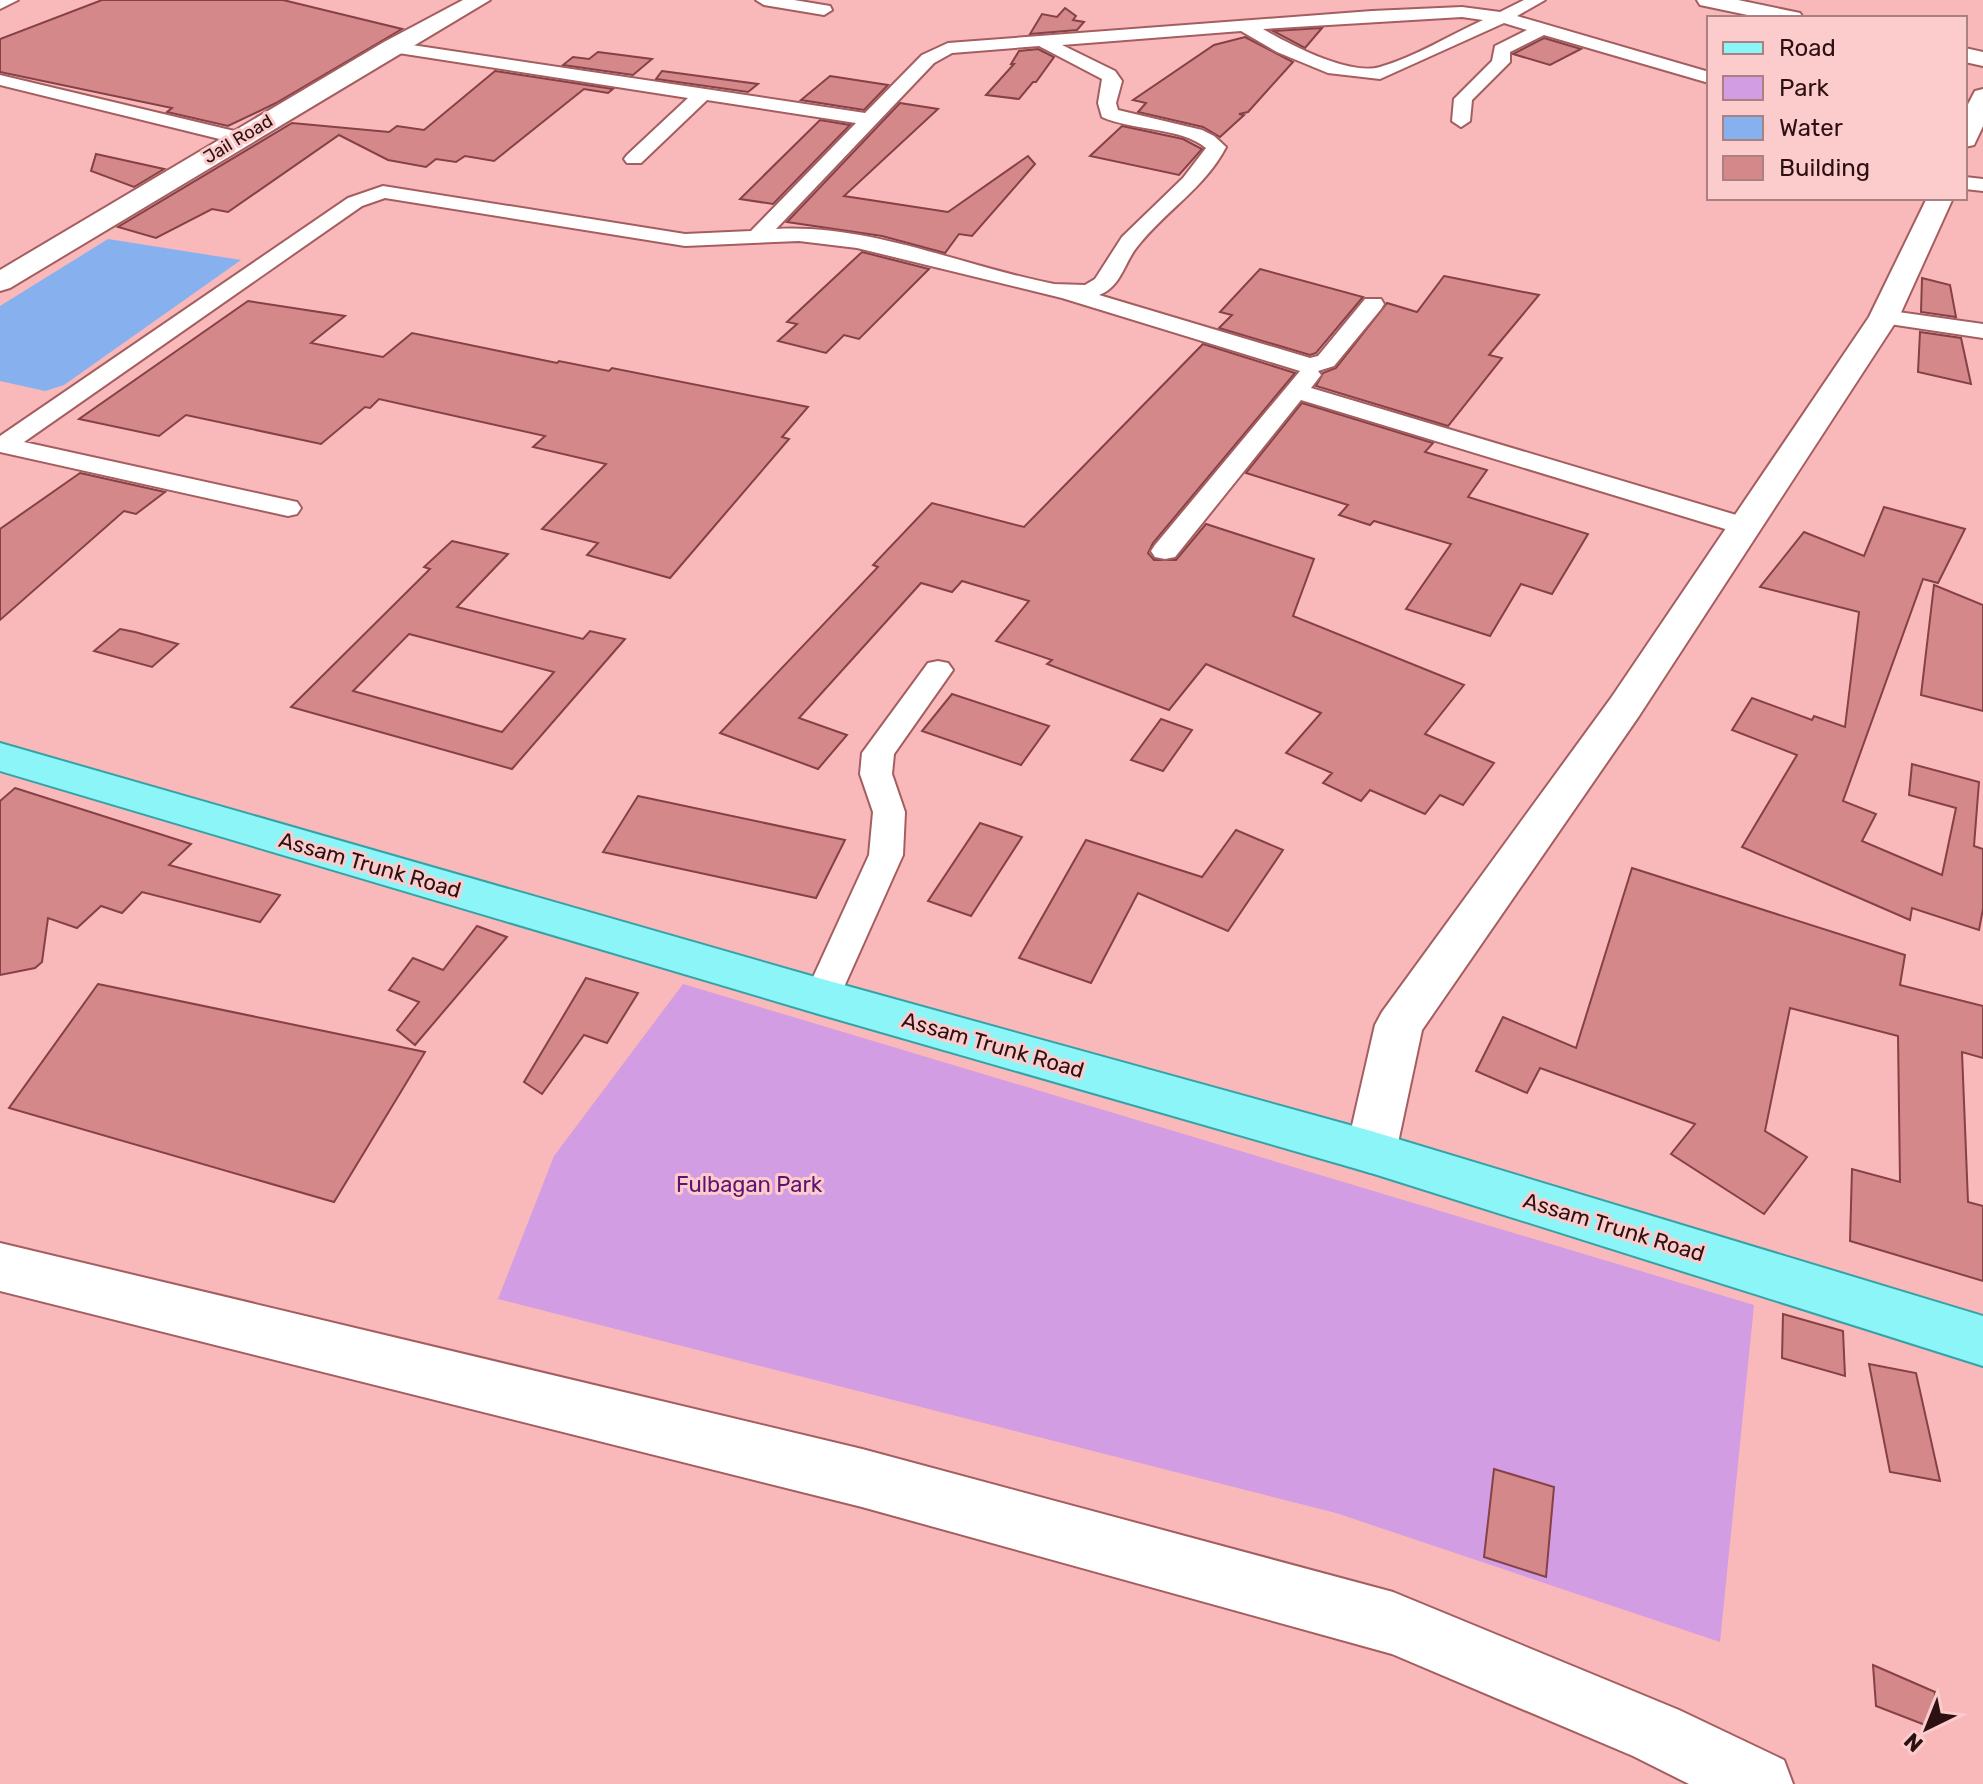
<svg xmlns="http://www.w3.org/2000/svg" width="1983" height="1784" viewBox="0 0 1983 1784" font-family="Rubik,sans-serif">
<rect width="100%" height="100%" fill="#f9b9ba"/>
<polygon fill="#d29de2" points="683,984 1754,1305 1720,1642 1336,1513 498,1299 554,1156"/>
<polygon fill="#87b1ee" points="108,239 241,260 64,385 45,391 0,381 0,306"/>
<g fill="#d4888a" stroke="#854145" stroke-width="2" fill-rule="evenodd">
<polygon points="102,0 283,0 402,29 276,103 228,126 167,112 172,108 0,72 0,39"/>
<polygon points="1065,8 1076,16 1073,20 1084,22 1077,30 1030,34 1042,14 1057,17"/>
<polygon points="1322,28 1305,48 1273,31"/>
<polygon points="1245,37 1293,62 1248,112 1239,114 1244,115 1220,137 1203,127 1138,112 1146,103 1133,100 1214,45"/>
<polygon points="1544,38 1581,49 1550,65 1513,54"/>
<polygon points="1038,49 1054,57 1036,82 1033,82 1019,99 986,95 1014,64 1011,64 1019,51"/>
<polygon points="598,52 652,59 633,75 563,65 573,57 589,59"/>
<polygon points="495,71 613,89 608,93 584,89 494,161 465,156 456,162 436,159 426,167 388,160 339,135 228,212 212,209 156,238 118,227 292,123 389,132 397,126 424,130"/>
<polygon points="662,71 758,84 748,92 656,79"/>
<polygon points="830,76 888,85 864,110 801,100"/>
<polygon points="900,103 938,109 844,196 948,212 1028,156 1035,164 972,236 959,234 945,253 882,236 787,222"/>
<polygon points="820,120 850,125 773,204 740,199"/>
<polygon points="1122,126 1183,139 1202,149 1179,175 1090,156"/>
<polygon points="96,154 164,169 134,187 91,171"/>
<polygon points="862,252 929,269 859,339 844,335 826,353 778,341 797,324 787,322"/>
<polygon points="1260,269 1363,297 1316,353 1310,355 1219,328 1232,315 1220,312"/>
<polygon points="1444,276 1539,295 1489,355 1502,358 1448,426 1316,386 1323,373 1336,368 1387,303 1417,312"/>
<polygon points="1922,278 1950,285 1956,317 1921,312"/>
<polygon points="248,301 345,316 311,343 383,357 412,333 557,363 559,361 609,371 612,368 808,407 782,437 789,439 670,578 587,555 598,543 542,529 606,464 533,447 545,436 379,399 370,408 365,407 321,444 186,415 159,436 79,419"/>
<polygon points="1920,332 1961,338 1971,384 1918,372"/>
<polygon points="1203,344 1295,373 1153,543 1148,553 1154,560 1176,560 1206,524 1314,559 1293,616 1464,685 1425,734 1494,763 1463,805 1440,795 1425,814 1370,790 1361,801 1323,783 1332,773 1286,753 1321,713 1206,664 1169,710 1047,664 1052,660 996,641 1029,601 962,581 952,592 921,583 799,718 847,735 818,769 720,733 878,567 873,565 932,503 1024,527"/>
<polygon points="1302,403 1433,443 1425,452 1487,470 1468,497 1588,534 1552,594 1521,584 1490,636 1406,609 1451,544 1374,521 1370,525 1339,515 1348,505 1246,473"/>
<polygon points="80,473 165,492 136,514 124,511 0,620 0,529"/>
<polygon points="1884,507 1965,529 1938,583 1923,579 1843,801 1876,814 1862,841 1942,875 1956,808 1909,795 1912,764 1979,782 1974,846 1983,849 1983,909 1979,930 1912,908 1910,920 1742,847 1797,755 1732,730 1752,698 1812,720 1814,716 1845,727 1859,612 1760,587 1804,532 1864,556"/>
<path d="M452,541L508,554L457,607L583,639L590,631L625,639L512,769L291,707L430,569L424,567ZM409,634L554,672L502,732L353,691Z"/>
<polygon points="1934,585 1983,605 1983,711 1921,695"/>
<polygon points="120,629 135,632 178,644 152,667 94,651"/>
<polygon points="952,694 1049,726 1021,765 922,731"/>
<polygon points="1161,719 1192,730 1163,771 1131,760"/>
<polygon points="15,788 191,844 169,865 280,895 260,922 142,892 122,913 101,906 77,928 48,918 42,962 35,968 0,975 0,801"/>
<polygon points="638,796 845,840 816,898 603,852"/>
<polygon points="980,823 1022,837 971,916 928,901"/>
<polygon points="1236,830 1283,850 1228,931 1138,893 1091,983 1019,958 1086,840 1202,877"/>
<polygon points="1632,868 1905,955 1900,985 1983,1006 1983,1058 1962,1052 1968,1202 1983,1206 1983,1281 1850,1241 1852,1169 1900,1182 1898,1036 1790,1008 1765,1131 1807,1157 1764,1214 1671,1154 1695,1124 1540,1068 1527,1093 1476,1071 1503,1017 1576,1048"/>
<polygon points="477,926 507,937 415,1045 397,1030 419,1002 389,990 413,958 443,970"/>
<polygon points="586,978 638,993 607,1043 584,1035 542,1094 524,1082"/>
<polygon points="98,984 425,1052 334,1202 9,1108"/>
<polygon points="1783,1314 1843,1331 1845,1376 1782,1358"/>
<polygon points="1869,1364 1916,1373 1940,1481 1890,1472"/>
<polygon points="1494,1469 1554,1487 1546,1577 1484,1557"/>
<polygon points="1873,1665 1935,1692 1933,1728 1876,1706"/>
</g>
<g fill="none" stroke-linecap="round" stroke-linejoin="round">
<g stroke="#a55e60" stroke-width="4">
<g id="minor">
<polygon points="0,0 18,0 0,9"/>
<polygon points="756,0 794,0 830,6 832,10 824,15 764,5"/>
<path d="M1524,0H1545L1517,16L1709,72V83L1544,35L1510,52V62L1472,100L1470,121L1461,127L1452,121L1454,99L1492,61L1495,46L1527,30L1504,23L1380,79L1328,73L1277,52L1241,31L1062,45L1115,71L1122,81L1116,103L1118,110L1202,130L1214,136L1226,147C1205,188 1165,211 1137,247C1124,263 1121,287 1099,295L1310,358L1318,356L1365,299H1381L1384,304L1381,309L1334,366L1318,371L1321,375L1311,388L1753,520L1757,526L1753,532H1735L1301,400L1175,557L1165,559L1155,557L1151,551L1155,545L1300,371L1062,298L857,248L799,241L685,246L385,198L362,206L24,442L297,502L301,508L297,514L288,516L0,452V436L348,198L383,186L685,234L751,231L856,123L707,100L641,163H627L624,159L627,155L688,98L392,52L386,51L383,47L386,43L392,42L865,113L922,55L948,43L1372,11L1462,7L1500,12ZM1462,17L1483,20C1450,35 1415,57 1380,67C1350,76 1290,45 1263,29ZM1039,46L1102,79L1098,103L1102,117C1133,131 1181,127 1206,148L1183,178L1122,237L1095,279L1085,285L1054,284C962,266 871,224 776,229L934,63L952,53Z"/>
<polygon points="0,75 247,134 250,138 240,144 0,85"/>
<polygon points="1965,177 1983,179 1983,191 1965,189"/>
<polygon points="1884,310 1983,324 1983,338 1876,322 1873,317 1876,312"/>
<polygon points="938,661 948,663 953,670 894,754 892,774 905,812 903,855 835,1007 822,1011 809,1007 804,997 869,855 873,812 860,774 862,753 928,663"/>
</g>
</g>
<g stroke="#a55e60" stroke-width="4">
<g id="tertiary">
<polygon points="463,0 490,0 10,288 0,291 0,270 384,42"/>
<polygon points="0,1243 862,1449 1393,1592 1679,1710 1784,1760 1793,1784 1689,1784 1633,1756 1392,1654 862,1507 0,1291"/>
</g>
</g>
<g stroke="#a55e60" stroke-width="4">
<g id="secondary">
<polygon points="1697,0 1738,0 1800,13 1803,18 1762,18 1700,5"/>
<polygon points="1965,48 1983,52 1983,66 1965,62"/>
<polygon points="1983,89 1983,126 1974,145 1965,147 1965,110 1975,91"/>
<polygon points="1927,198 1953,198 1899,317 1639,716 1422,1030 1396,1152 1389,1167 1371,1173 1353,1167 1346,1152 1375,1025 1382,1012 1611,698 1869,317"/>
</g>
</g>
<g stroke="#38a1a5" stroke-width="4">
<polygon id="primary" points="0,743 822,979 1371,1131 1983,1316 1983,1366 1371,1173 822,1015 0,771"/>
</g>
<use href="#minor" fill="#fff" fill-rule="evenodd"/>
<use href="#tertiary" fill="#fff" fill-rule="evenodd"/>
<use href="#secondary" fill="#fff" fill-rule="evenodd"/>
<use href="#primary" fill="#8bf5f8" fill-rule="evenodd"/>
</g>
<g text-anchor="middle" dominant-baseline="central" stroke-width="6" stroke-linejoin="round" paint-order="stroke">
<g font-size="18" fill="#2d1112" stroke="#fccbcb">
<text transform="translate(238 139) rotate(-31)">Jail Road</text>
</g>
<g font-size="22" fill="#2d1112" stroke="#fccbcb">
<text transform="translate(370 865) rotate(16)">Assam Trunk Road</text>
<text transform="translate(993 1045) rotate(16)">Assam Trunk Road</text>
<text transform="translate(1614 1227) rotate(17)">Assam Trunk Road</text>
</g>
<g font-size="22" fill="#5e1271" stroke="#fccbcb">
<text x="749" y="1184">Fulbagan Park</text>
</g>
</g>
<rect x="1707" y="16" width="260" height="184" fill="#fccbcb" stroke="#a98181" stroke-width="2"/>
<rect x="1723" y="42" width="40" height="12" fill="#8bf5f8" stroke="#a98181" stroke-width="2"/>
<text x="1779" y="56" font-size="24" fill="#2d1112">Road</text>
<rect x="1723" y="76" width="40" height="24" fill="#d29de2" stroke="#a98181" stroke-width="2"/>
<text x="1779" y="96" font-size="24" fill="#2d1112">Park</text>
<rect x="1723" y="116" width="40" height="24" fill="#87b1ee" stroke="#a98181" stroke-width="2"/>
<text x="1779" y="136" font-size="24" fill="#2d1112">Water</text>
<rect x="1723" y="156" width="40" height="24" fill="#d4888a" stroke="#a98181" stroke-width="2"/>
<text x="1779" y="176" font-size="24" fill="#2d1112">Building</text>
<g transform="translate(1927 1728) rotate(223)" stroke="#fccbcb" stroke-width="6" paint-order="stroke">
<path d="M0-6L14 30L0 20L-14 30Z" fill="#2d1112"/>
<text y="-12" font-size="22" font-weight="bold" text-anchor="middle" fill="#2d1112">N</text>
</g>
</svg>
